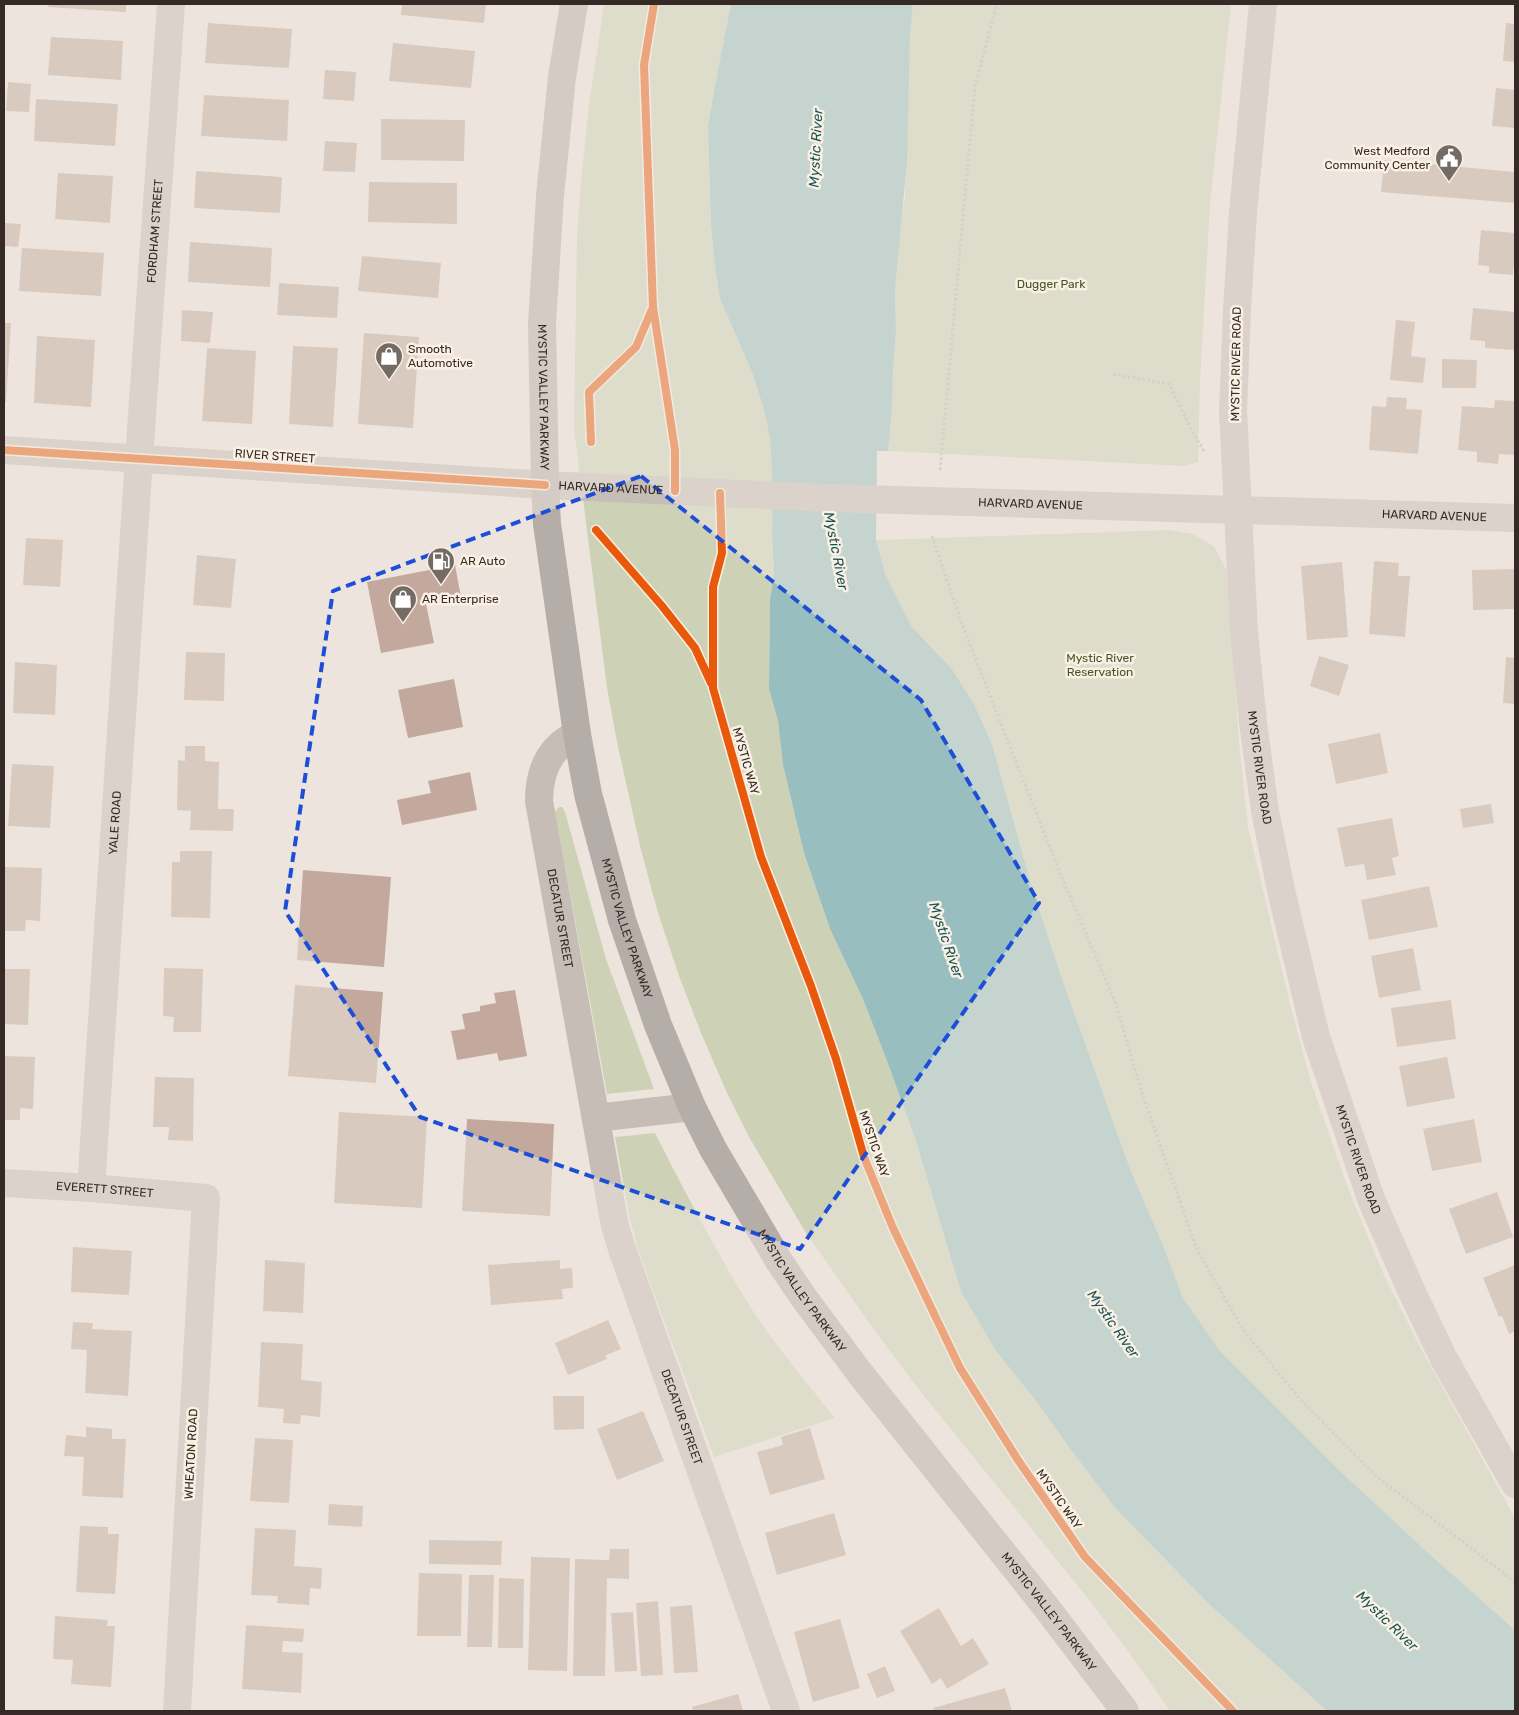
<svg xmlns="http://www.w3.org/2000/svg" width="1519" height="1715" viewBox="0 0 1519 1715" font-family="Rubik,sans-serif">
<rect width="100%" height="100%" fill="#ede5dd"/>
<g fill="#cdd2b6">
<polygon points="604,4 731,4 716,80 708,126 711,225 715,267 720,299 752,372 765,413 770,440 773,491 772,533 774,574 770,600 769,689 778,721 783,765 804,853 830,929 863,999 887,1061 916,1141 961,1292 996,1351 1036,1401 1071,1450 1116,1509 1209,1604 1327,1711 1170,1711 1128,1651 1090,1601 920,1391 877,1334 806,1233 749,1137 727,1093 701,1033 679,976 658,913 641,850 617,742 607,688 574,428 577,234 582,171 589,105"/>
<polygon points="913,4 1231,4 1210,205 1200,381 1198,462 1184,466 888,451 892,410 893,371 896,331 895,289 898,242 905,197 910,36"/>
<polygon points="1169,530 1193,534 1214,546 1227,571 1239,741 1248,827 1290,1004 1310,1079 1348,1188 1383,1273 1420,1347 1515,1518 1515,1630 1426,1551 1337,1468 1221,1352 1183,1298 1162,1243 1130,1169 1061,976 1031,884 992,744 974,704 952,669 912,627 886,576 876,540"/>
<polygon points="559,807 562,807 565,812 606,959 654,1089 607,1094 555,812"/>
<path d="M655,1133C684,1190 714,1248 748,1303C773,1343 805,1380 835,1418L714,1457L637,1247L629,1215L615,1137Z"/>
</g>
<polygon fill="#98bebf" points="731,4 913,4 910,36 907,162 895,289 896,331 893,371 892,410 888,451 877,451 876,540 886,576 912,627 952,669 974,704 992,744 1031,884 1061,976 1130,1169 1162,1243 1183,1298 1221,1352 1337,1468 1426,1551 1515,1630 1515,1711 1327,1711 1209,1604 1116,1509 1071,1450 1036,1401 996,1351 961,1292 916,1141 887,1061 863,999 830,929 804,853 783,765 778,721 769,689 770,600 774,574 772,533 773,491 770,440 765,413 752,372 720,299 715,267 711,225 708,126 716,80"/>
<g fill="#c2a89d">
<polygon points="49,4 126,4 126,12 48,7"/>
<polygon points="402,4 486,4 484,23 401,15"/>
<polygon points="208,23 292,29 289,68 205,63"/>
<polygon points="1506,23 1515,24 1515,62 1503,61"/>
<polygon points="51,37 123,41 121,80 48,75"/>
<polygon points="393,43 475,51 471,88 389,81"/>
<polygon points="325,70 356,72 354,101 323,99"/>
<polygon points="8,82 31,84 29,112 6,111"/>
<polygon points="1496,88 1515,90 1515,128 1492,126"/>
<polygon points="204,95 289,100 287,141 201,136"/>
<polygon points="36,99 118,104 115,146 34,141"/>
<polygon points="381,119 465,120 464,161 381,160"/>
<polygon points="325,141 357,143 355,172 323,171"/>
<polygon points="1384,160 1515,172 1515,203 1381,192"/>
<polygon points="196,171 282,177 280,213 194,208"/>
<polygon points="58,173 113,176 110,223 55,219"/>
<polygon points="369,182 457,183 457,224 368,222"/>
<polygon points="4,223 21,224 18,247 4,246"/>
<polygon points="1481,230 1515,233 1515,268 1513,268 1513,275 1489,273 1489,266 1478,265"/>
<polygon points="190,242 272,248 270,287 188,282"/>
<polygon points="22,248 104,253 101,296 19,291"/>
<polygon points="362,256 441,263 438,298 358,291"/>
<polygon points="279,283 339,287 337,318 277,315"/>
<polygon points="1473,308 1515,312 1515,350 1485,348 1485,341 1470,340"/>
<polygon points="182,310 213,312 210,343 181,341"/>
<polygon points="1396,320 1415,322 1411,356 1426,358 1423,383 1390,380"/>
<polygon points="4,323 11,323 6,402 4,402"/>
<polygon points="364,333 419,337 413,428 358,424"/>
<polygon points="37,336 95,340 91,407 34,403"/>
<polygon points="293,346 338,348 333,427 289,424"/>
<polygon points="207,348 256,351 252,424 202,421"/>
<polygon points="1442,359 1477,360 1476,388 1442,388"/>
<polygon points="1387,397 1407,398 1406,409 1422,410 1418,454 1369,450 1372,406 1386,407"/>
<polygon points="1495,400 1515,401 1515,455 1499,454 1498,464 1477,462 1477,452 1458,450 1462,406 1494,408"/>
<polygon points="26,538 63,540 60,587 23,585"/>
<polygon points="197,555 236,559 231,608 193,605"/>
<polygon points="1374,561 1399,563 1398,576 1410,576 1405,637 1369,634"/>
<polygon points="1342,562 1348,637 1307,640 1301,566"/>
<polygon points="455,565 461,597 426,604 434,643 381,653 367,582"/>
<polygon points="1515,569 1515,609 1473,610 1472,570"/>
<polygon points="186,652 225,653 224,701 184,700"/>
<polygon points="1319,656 1349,665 1339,696 1310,686"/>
<polygon points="1506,657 1515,658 1515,704 1503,703"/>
<polygon points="15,662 57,665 55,715 13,713"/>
<polygon points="454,679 463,727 408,738 398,690"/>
<polygon points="1380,733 1388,773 1336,784 1328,744"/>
<polygon points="185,746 205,746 205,761 219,762 218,809 234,809 233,831 190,830 191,811 177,810 178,760 185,761"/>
<polygon points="12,764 54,766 50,828 8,826"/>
<polygon points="470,772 477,810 402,825 397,800 431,793 428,781"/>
<polygon points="1491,804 1494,823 1463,828 1460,809"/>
<polygon points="1392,818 1399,856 1392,858 1396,875 1367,880 1364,864 1345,867 1337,828"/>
<polygon points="180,851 212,851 210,918 171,917 172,862 180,862"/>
<polygon points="4,867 42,868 40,921 26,920 25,931 4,931"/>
<polygon points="303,870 391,877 384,967 297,960"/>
<polygon points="1429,886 1438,927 1369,940 1361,900"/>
<polygon points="1413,948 1421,990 1379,998 1371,956"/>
<polygon points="164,968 203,969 201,1032 173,1032 174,1017 163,1016"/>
<polygon points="4,969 30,969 28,1025 4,1024"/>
<polygon points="295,985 383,992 376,1083 288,1076"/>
<polygon points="515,990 527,1056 499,1061 497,1053 457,1060 451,1031 465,1029 462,1014 480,1011 480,1006 496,1003 494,993"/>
<polygon points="1451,1000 1456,1039 1397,1047 1391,1008"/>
<polygon points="4,1056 35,1057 33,1109 20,1108 20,1120 4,1120"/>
<polygon points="1447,1057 1455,1098 1407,1107 1399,1066"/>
<polygon points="155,1077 194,1078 193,1141 168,1140 169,1127 153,1127"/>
<polygon points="339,1112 427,1117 422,1208 334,1203"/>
<polygon points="467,1119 554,1124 550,1216 462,1211"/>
<polygon points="1474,1119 1482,1162 1432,1171 1423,1129"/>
<polygon points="1497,1192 1513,1237 1466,1254 1449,1209"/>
<polygon points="73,1247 132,1251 129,1295 71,1292"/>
<polygon points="265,1260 305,1263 303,1313 263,1311"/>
<polygon points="560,1260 560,1269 572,1268 573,1288 562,1289 563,1299 491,1305 488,1265"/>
<polygon points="1515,1265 1515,1331 1509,1334 1502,1316 1499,1317 1483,1278"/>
<polygon points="608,1320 621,1349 606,1355 607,1359 568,1375 555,1343"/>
<polygon points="73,1322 93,1323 92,1329 132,1331 128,1396 85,1393 87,1350 71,1349"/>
<polygon points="261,1342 303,1344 301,1380 322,1382 320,1417 301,1415 300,1424 283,1423 284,1409 258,1407"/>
<polygon points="553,1396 584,1396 584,1429 554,1430"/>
<polygon points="643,1411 664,1461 617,1480 597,1429"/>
<polygon points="86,1427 112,1429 112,1439 126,1439 123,1498 82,1496 84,1457 64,1456 66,1435 86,1437"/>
<polygon points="810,1428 825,1479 770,1495 757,1452 783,1445 781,1437"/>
<polygon points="255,1438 293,1440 289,1503 250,1501"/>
<polygon points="329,1504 363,1506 362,1527 328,1525"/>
<polygon points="834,1513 846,1555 777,1575 765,1533"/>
<polygon points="80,1526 108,1527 108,1534 119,1534 115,1594 76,1592"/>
<polygon points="255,1528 296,1530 294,1566 322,1568 321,1589 310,1588 309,1605 277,1603 278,1596 251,1595"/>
<polygon points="429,1540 502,1541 501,1565 429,1564"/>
<polygon points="610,1549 629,1549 629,1579 607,1578 605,1676 573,1676 575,1559 609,1560"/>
<polygon points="531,1557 570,1558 567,1671 528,1670"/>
<polygon points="419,1573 462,1574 461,1636 417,1636"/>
<polygon points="469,1575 494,1575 492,1647 467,1647"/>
<polygon points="499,1578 524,1579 523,1648 498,1648"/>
<polygon points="658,1601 663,1675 641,1676 636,1603"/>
<polygon points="692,1605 698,1672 674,1673 670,1607"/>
<polygon points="939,1608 961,1646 973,1638 989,1664 947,1689 941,1678 932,1684 900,1631"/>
<polygon points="633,1612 637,1671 615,1672 611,1613"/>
<polygon points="55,1616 108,1620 107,1626 115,1626 111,1687 71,1684 73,1660 53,1659"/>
<polygon points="840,1619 860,1688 813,1702 794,1632"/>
<polygon points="246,1625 304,1629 303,1642 283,1641 282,1652 303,1653 301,1693 242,1689"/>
<polygon points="885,1666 895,1691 877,1698 867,1674"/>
<polygon points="1005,1688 1012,1711 934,1711 933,1708"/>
<polygon points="738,1694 743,1711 693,1711 692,1707"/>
</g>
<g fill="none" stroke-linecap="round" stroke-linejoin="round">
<g stroke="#bdb6af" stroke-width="3" stroke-dasharray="2.5 2.5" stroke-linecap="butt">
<polyline points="1113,374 1169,384 1192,431 1204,451"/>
<polyline points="940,470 975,86 997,4"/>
<polyline points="932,536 962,624 1007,739 1060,873 1116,1004 1142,1093 1197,1250 1244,1331 1301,1400 1377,1477 1505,1574 1515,1583"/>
</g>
<g stroke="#c5bdb6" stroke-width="28">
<path id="s1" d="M1263,4L1243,212L1237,310L1233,410L1244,632L1253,722L1265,811L1281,890L1316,1037L1371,1199L1412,1292L1444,1359L1515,1484"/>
<path id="s2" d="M577,734C549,747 539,772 539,801L615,1226L622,1249L786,1711"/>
<polyline points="596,1118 692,1107"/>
<path id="s3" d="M4,1183L91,1188L206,1198L177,1711"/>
<path id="s4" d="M91,1188L139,458L171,4"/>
</g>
<path stroke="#c5bdb6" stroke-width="28" id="s5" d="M4,450L545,485L828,498L1515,518"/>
<path stroke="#b5ada7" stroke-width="28" id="s6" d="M574,4L562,77L550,196L542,323L545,485L547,524L577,734L588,794L622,920L658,1025L692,1107L713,1149L779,1261L804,1298L859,1372L1046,1607L1125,1711"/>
<g stroke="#faf0e3" stroke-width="11">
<g id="cycleway">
<polyline points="653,307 675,450 675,491"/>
<polyline points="591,442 589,392 636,347 653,307 644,65 654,4"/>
<polyline points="4,450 545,485"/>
<polyline points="720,493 722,553 713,587 713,688 761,857 811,986 836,1059 864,1157 893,1228 960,1368 1018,1460 1085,1557 1233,1711"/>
<polyline points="596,530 662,606 695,648 711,683"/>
</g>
</g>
<use href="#cycleway" stroke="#e8590c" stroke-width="8"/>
</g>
<path d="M0 0H1519V1715H0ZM641,476L921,700L1039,903L800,1249L420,1117L285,911L333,591Z" fill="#ede5dd" fill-opacity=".55" fill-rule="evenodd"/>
<path fill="none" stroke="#1d4ed8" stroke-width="4" stroke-dasharray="10 6" stroke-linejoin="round" d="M641,476L921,700L1039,903L800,1249L420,1117L285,911L333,591Z"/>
<defs>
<g id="civic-pin" transform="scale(1.4375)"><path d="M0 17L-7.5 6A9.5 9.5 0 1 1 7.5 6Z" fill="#756b65" stroke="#faf0e3"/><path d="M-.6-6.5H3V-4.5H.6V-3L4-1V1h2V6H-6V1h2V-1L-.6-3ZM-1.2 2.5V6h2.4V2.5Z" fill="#fff"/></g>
<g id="shop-pin" transform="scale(1.4375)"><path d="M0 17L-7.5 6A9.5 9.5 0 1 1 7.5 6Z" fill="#756b65" stroke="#faf0e3"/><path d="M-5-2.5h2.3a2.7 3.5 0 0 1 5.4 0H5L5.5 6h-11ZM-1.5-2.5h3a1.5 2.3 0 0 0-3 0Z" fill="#fff"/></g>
<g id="fuel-pin" transform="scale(1.4375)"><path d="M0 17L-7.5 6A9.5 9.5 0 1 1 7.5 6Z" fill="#756b65" stroke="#faf0e3"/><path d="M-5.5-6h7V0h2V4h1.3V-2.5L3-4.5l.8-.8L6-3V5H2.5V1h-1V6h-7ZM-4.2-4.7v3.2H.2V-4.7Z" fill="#fff"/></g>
</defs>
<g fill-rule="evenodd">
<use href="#civic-pin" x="1449" y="158"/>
<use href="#shop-pin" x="389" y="356"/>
<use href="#fuel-pin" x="441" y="561"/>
<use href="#shop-pin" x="403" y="599"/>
</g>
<g text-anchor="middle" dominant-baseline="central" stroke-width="5" stroke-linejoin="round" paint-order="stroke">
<g font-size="12" fill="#352a25" stroke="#faf0e3" text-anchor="start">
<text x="1430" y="151" text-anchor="end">West Medford<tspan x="1430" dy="14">Community Center</tspan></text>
<text x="408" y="349">Smooth<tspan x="408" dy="14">Automotive</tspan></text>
<text x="460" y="561">AR Auto</text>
<text x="422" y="599">AR Enterprise</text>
</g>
<g font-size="12" fill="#352a25" stroke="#faf0e3">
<text stroke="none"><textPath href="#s4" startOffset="959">FORDHAM STREET</textPath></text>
<text transform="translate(1236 364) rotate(-89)">MYSTIC RIVER ROAD</text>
<text stroke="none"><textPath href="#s6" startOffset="395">MYSTIC VALLEY PARKWAY</textPath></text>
<text transform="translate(275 456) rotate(4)">RIVER STREET</text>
<text stroke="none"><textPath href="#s5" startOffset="608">HARVARD AVENUE</textPath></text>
<text stroke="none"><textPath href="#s5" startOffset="1028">HARVARD AVENUE</textPath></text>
<text stroke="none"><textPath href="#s5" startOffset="1432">HARVARD AVENUE</textPath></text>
<text transform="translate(746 761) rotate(74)">MYSTIC WAY</text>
<text stroke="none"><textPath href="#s1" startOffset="766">MYSTIC RIVER ROAD</textPath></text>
<text stroke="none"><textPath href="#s4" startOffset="366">YALE ROAD</textPath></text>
<text stroke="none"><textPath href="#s2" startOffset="201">DECATUR STREET</textPath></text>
<text stroke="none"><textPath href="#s6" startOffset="935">MYSTIC VALLEY PARKWAY</textPath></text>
<text transform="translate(874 1144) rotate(71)">MYSTIC WAY</text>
<text stroke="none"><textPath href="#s1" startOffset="1171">MYSTIC RIVER ROAD</textPath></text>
<text stroke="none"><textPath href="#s3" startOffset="101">EVERETT STREET</textPath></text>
<text stroke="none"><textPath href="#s6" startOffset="1340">MYSTIC VALLEY PARKWAY</textPath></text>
<text stroke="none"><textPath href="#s2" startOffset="716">DECATUR STREET</textPath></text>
<text transform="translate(191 1454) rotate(-87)">WHEATON ROAD</text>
<text transform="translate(1059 1499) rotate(55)">MYSTIC WAY</text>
<text stroke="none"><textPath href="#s6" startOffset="1745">MYSTIC VALLEY PARKWAY</textPath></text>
</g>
<g font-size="12" fill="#435527" stroke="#faf0e3">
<text x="1051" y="284">Dugger Park</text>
<text x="1100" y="658">Mystic River<tspan x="1100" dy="14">Reservation</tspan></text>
</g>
<g font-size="14" font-style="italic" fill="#18545a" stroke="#faf0e3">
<text transform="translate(816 148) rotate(-87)">Mystic River</text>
<text transform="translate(836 551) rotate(79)">Mystic River</text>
<text transform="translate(946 940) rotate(71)">Mystic River</text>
<text transform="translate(1113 1324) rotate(55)">Mystic River</text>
<text transform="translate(1387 1621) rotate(44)">Mystic River</text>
</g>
</g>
<rect width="1519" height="1715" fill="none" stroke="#352a25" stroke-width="10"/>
</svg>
